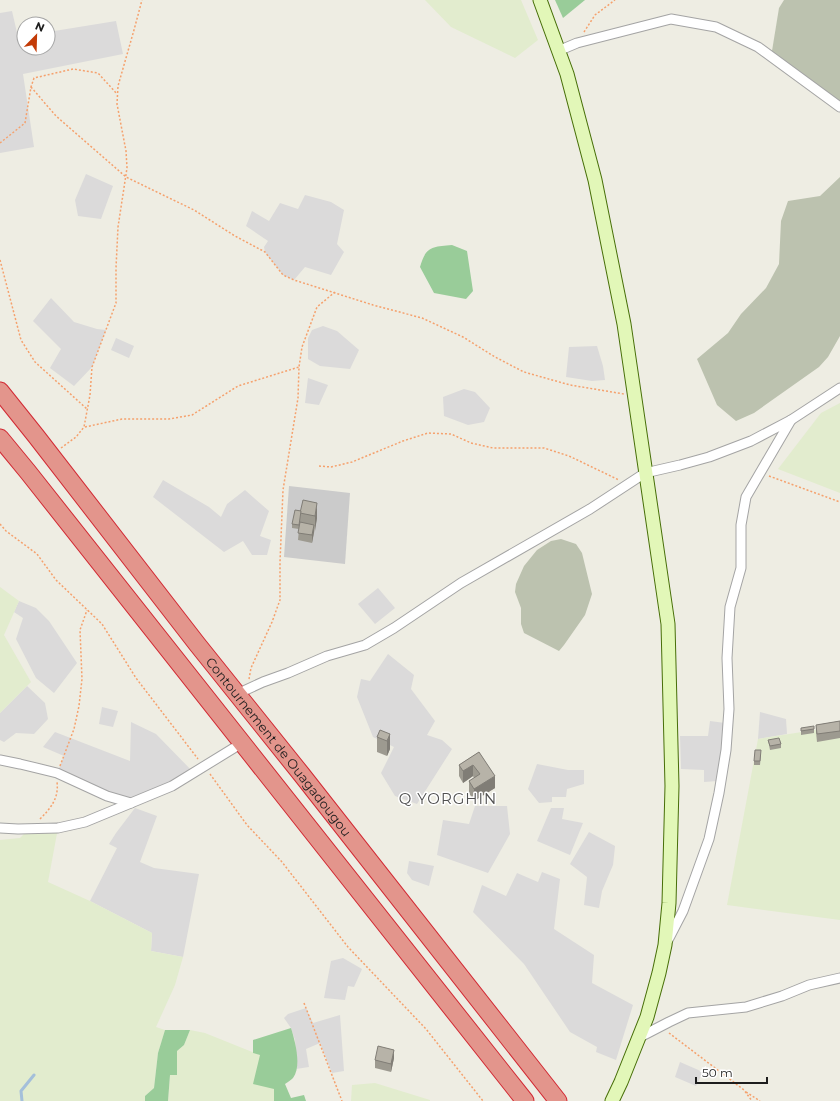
<svg xmlns="http://www.w3.org/2000/svg" width="840" height="1101" viewBox="0 0 840 1101" font-family="Montserrat,sans-serif">
<rect width="100%" height="100%" fill="#eeede3"/>
<g fill="#dbdada">
<polygon points="12,11 18,37 24,36 24,48 48,48 48,32 116,21 123,54 23,74 34,147 0,153 0,13"/>
<polygon points="86,174 113,186 101,219 78,216 75,200"/>
<polygon points="305,195 331,202 344,210 337,244 344,252 331,275 305,267 294,280 283,275 265,252 264,247 268,241 246,226 252,211 269,221 280,203 298,209"/>
<polygon points="51,298 74,322 97,329 106,330 92,367 74,386 50,368 61,349 33,321"/>
<polygon points="323,326 337,331 359,350 350,369 320,366 308,359 308,338 312,330"/>
<polygon points="116,338 134,346 129,358 111,350"/>
<polygon points="597,346 603,366 605,380 592,381 566,377 569,347"/>
<polygon points="308,378 328,385 319,405 305,403"/>
<polygon points="464,389 475,392 490,408 484,422 468,425 444,416 443,397"/>
<polygon points="163,480 209,507 221,517 227,504 245,490 269,511 260,536 271,540 267,555 252,555 243,541 224,552 153,497"/>
<polygon points="378,588 395,608 375,624 358,604"/>
<polygon points="19,601 36,608 49,621 77,663 54,693 36,678 16,639 23,618 14,612"/>
<polygon points="388,654 414,675 411,689 435,721 427,735 442,740 452,749 417,804 395,796 381,773 394,747 373,737 357,697 361,679 370,681"/>
<polygon points="27,686 45,703 48,719 34,734 16,733 4,742 0,740 0,713"/>
<polygon points="102,707 118,711 113,727 99,724"/>
<polygon points="760,712 786,719 787,734 758,739"/>
<polygon points="710,721 725,723 718,781 704,782 704,770 681,769 680,736 708,736"/>
<polygon points="131,722 156,734 194,773 131,803 57,773 64,756 43,747 55,732 130,761"/>
<polygon points="537,764 568,770 584,770 584,784 567,789 566,797 552,797 552,802 539,803 528,789"/>
<polygon points="475,806 507,806 510,834 488,873 437,855 443,820 469,824"/>
<polygon points="135,808 157,816 140,862 154,868 199,874 183,957 151,951 152,933 90,901 117,848 109,844 116,833"/>
<polygon points="551,808 564,808 562,819 583,823 570,855 537,841"/>
<polygon points="589,832 615,846 613,865 602,891 599,908 584,905 587,877 570,864"/>
<polygon points="409,861 434,866 429,886 412,880 407,873"/>
<polygon points="542,872 560,879 554,929 594,955 592,983 633,1005 616,1060 596,1052 597,1047 570,1032 524,964 473,912 482,885 506,896 517,873 538,882"/>
<polygon points="343,958 362,969 354,987 348,986 345,1000 324,998 331,961"/>
<polygon points="306,1008 313,1023 340,1015 344,1071 332,1073 320,1043 306,1049 309,1067 296,1069 297,1064 295,1040 291,1028 284,1018 288,1014"/>
<polygon points="680,1062 703,1072 696,1086 675,1077"/>
</g>
<polygon fill="#cbcbcb" points="289,486 350,493 345,564 284,557"/>
<g fill="#bcc2af">
<polygon points="784,0 840,0 840,107 771,57 779,8"/>
<polygon points="840,177 840,336 828,357 819,367 754,413 736,421 717,405 697,359 728,333 741,314 766,288 779,264 781,221 788,201 820,196"/>
<polygon points="561,539 576,544 582,553 592,594 585,615 564,645 559,651 524,633 521,624 521,608 515,592 516,584 524,566 537,550 551,541"/>
</g>
<g fill="#e2ecce">
<polygon points="425,0 521,0 538,40 515,58 451,27"/>
<polygon points="840,403 840,493 778,469 821,413"/>
<polygon points="0,587 19,601 4,635 31,682 0,713"/>
<polygon points="840,726 840,920 727,905 758,739"/>
<polygon points="30,828 58,828 48,882 90,901 152,933 151,951 183,957 175,985 156,1027 165,1030 158,1053 154,1088 145,1096 145,1101 0,1101 0,840 20,838"/>
<polygon points="190,1030 205,1033 260,1055 274,1089 274,1101 168,1101 170,1075 177,1074 177,1051 184,1045"/>
<polygon points="375,1083 430,1100 430,1101 351,1101 352,1085"/>
</g>
<g fill="#9c9">
<polygon points="555,0 585,0 563,18"/>
<path d="M452,245L467,251L473,291L466,299L434,293L420,267C426,246 432,247 452,245Z"/>
<path d="M291,1028C295,1041 302,1066 293,1078C291,1080 288,1082 285,1084L291,1098L304,1095L306,1101H274V1089L253,1084L260,1055L253,1053V1040Z"/>
<polygon points="165,1030 190,1030 184,1045 177,1051 177,1075 170,1075 168,1101 145,1101 145,1096 154,1088 158,1053"/>
</g>
<g fill="none" stroke-linecap="round" stroke-linejoin="round">
<polyline stroke="#a4bfda" stroke-width="3" points="22,1101 21,1091 34,1075"/>
<g stroke="#a4a4a4" stroke-width="11">
<g id="street">
<polyline points="558,51 577,43 671,19 716,27 758,47 840,107"/>
<polyline points="237,694 263,682 288,673 327,656 365,645 394,628 461,583 590,509 645,473 680,465 709,457 751,441 791,420 840,388"/>
<polyline points="0,760 20,764 57,773 107,796 131,803"/>
<polyline points="0,828 18,829 58,828 85,822 172,786 242,743"/>
<polyline points="668,940 683,911 709,839 719,793 726,750 729,709 727,658 730,607 741,568 741,525 746,497 791,420"/>
<polyline points="638,1038 669,1022 688,1013 746,1007 782,996 809,985 840,978"/>
</g>
</g>
<g stroke="#476f08" stroke-width="15">
<polyline id="secondary" points="540,0 567,74 595,180 624,324 668,624 672,786 669,903 665,945 659,973 647,1017 621,1082 612,1101"/>
</g>
<g stroke="#d22a34" stroke-width="19">
<g id="highway">
<path id="s1" d="M0,391L36,436L197,644L302,775L558,1101"/>
<polyline points="0,438 28,472 525,1101"/>
</g>
</g>
<g stroke="#f5a16d" stroke-width="1.5" stroke-dasharray="2 2" stroke-linecap="butt">
<polyline points="584,32 595,15 615,0"/>
<polyline points="31,87 56,116 126,177 194,210 235,236 265,252 283,275 294,280 373,305 422,318 463,337 495,357 524,372 570,385 624,394"/>
<polyline points="0,143 25,123 31,87 34,78 73,69 98,73 117,94"/>
<polyline points="0,260 21,340 35,362 87,409"/>
<polyline points="85,427 122,419 169,419 192,415 238,386 299,367"/>
<polyline points="61,448 76,437 84,427 90,395 92,367 116,303 116,268 118,227 127,168 126,151 117,104 118,86 134,30 142,0"/>
<polyline points="319,466 331,467 352,462 403,441 428,433 451,434 471,443 493,448 544,448 569,456 619,480"/>
<polyline points="769,476 840,502"/>
<polyline points="0,524 6,531 37,554 56,580 102,624 136,678 198,759"/>
<polyline points="249,679 251,668 272,622 280,600 280,562 283,490 298,398 299,367 302,347 317,307 335,292"/>
<polyline points="60,766 74,729 79,706 82,679 80,630 87,610"/>
<polyline points="210,774 247,825 282,862 348,947 426,1029 483,1101"/>
<path d="M40,819C51,808 59,798 57,782"/>
<polyline points="304,1003 342,1101"/>
<polyline points="669,1033 744,1090 752,1101"/>
<polyline points="746,1092 760,1101"/>
</g>
<use href="#street" stroke="#fff" stroke-width="9"/>
<use href="#secondary" stroke="#e2f7b8" stroke-width="13"/>
<use href="#highway" stroke="#e3958c" stroke-width="17"/>
</g>
<g fill="#9d9a90">
<polygon points="303,500 317,518 312,543 298,540 299,529 292,528 292,524 301,511"/>
<polygon points="840,721 840,738 817,742 816,732 816,725"/>
<polygon points="801,728 814,729 814,733 801,735"/>
<polygon points="390,734 390,749 387,756 377,752 377,737"/>
<polygon points="768,740 781,744 781,748 770,750"/>
<polygon points="479,752 495,788 474,801 469,793 469,781 474,778 473,776 463,783 459,776 459,765"/>
<polygon points="761,754 760,765 754,765 754,761"/>
<polygon points="394,1058 391,1072 375,1068 375,1060"/>
</g>
<g fill="#807d76">
<polygon points="317,503 317,518 315,531 315,516"/>
<polygon points="314,525 314,532 312,543 312,535"/>
<polygon points="390,734 390,749 387,756 387,741"/>
<polygon points="473,765 473,776 463,783 463,771"/>
<polygon points="495,776 495,788 474,801 474,789"/>
<polygon points="394,1050 394,1058 391,1072 391,1064"/>
</g>
<g fill="#b7b3a8" stroke="#807d76">
<polygon points="303,500 317,503 315,516 300,513"/>
<polygon points="295,510 301,511 299,525 292,524"/>
<polygon points="300,522 314,525 312,535 298,533"/>
<polygon points="840,721 840,731 817,734 816,725"/>
<polygon points="814,726 814,729 801,731 801,728"/>
<polygon points="380,730 390,734 387,741 377,737"/>
<polygon points="779,738 781,744 770,746 768,740"/>
<polygon points="755,750 761,750 760,761 754,761"/>
<polygon points="479,752 495,776 474,789 469,781 480,774 473,765 463,771 459,765"/>
<polygon points="378,1046 394,1050 391,1064 375,1060"/>
</g>
<g text-anchor="middle" dominant-baseline="central" stroke-width="3" stroke-linejoin="round" paint-order="stroke">
<g font-size="13" fill="#1d1d1d" stroke="#fff">
<text stroke="none"><textPath href="#s1" startOffset="452">Contournement de Ouagadougou</textPath></text>
</g>
<g font-size="15" letter-spacing="1" fill="#505050" stroke="#fff">
<text x="448" y="798">Q YORGHIN</text>
</g>
</g>
<g transform="translate(36 36) rotate(23)"><circle r="19" fill="#ffffff" stroke="#a5a5a5"/>
<path d="M0-3L7 15L0 10L-7 15Z" fill="#c33b07"/>
<text y="-6" font-size="11" font-weight="bold" text-anchor="middle" fill="#1d1d1d">N</text>
</g>
<path d="M696 1077v6h71v-6" fill="none" stroke="#1d1d1d" stroke-width="2"/>
<text x="702" y="1077" font-size="12" fill="#1d1d1d" stroke="#ffffff" stroke-width="3" paint-order="stroke">50 m</text>
</svg>
